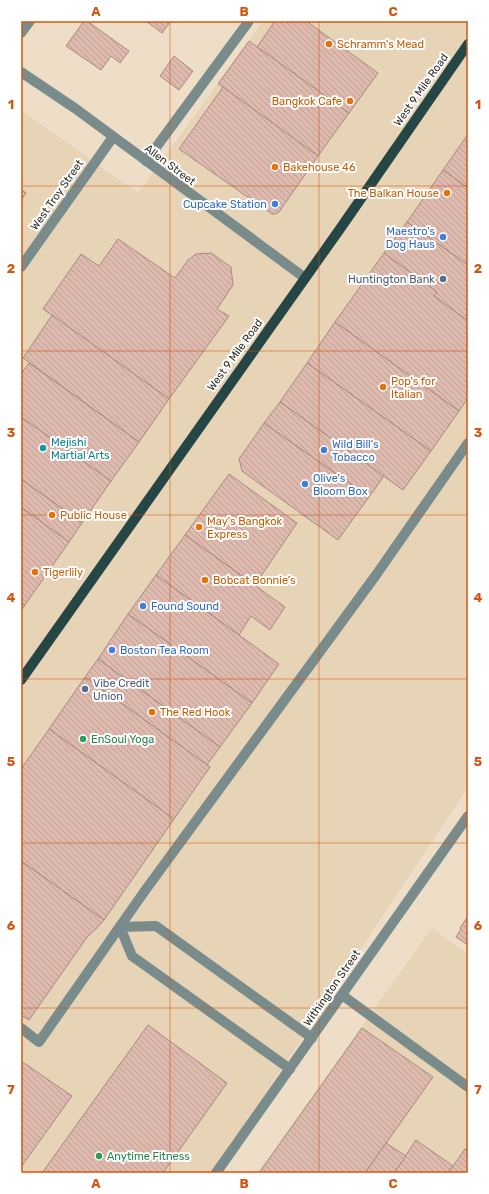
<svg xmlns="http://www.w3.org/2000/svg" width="489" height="1194" viewBox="0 0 489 1194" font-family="Rubik,sans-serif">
<defs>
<pattern id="building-back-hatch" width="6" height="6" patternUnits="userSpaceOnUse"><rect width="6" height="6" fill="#deb9ad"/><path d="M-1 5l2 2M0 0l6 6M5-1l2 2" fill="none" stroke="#bf9f95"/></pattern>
</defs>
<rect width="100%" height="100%" fill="#eedec8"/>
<g fill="#e7d4b7">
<polygon points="263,21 468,21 468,787 213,1173 21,1173 21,110 138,193"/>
<polygon points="432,928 468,954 468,1173 257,1173"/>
</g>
<g fill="url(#building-back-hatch)" stroke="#a68c83">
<polygon points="84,21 87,21 129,51 120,63 111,56 101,70 66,46"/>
<polygon points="146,21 171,21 162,33"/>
<polygon points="275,21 306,21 378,73 349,113 257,47"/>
<polygon points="249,41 349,113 318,156 218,84"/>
<polygon points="174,56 193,71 179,90 160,76"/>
<polygon points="223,87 318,156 279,212 275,214 272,214 179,149"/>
<polygon points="468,134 468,188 443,170"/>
<polygon points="443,170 468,188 468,265 407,222"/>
<polygon points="21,189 26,193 21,200"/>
<polygon points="407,222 468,265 468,321 434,296 437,292 384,253"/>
<polygon points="118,239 175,278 188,260 196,254 211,253 231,267 233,285 217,309 229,316 169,399 43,309 81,254 99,266"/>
<polygon points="384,253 437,292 434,296 468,321 468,398 459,411 335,322"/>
<polygon points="52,315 169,399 139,442 23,358"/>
<polygon points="335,322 459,411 431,451 307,363"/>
<polygon points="29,363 139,442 111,481 21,417 21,374"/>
<polygon points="307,363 431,451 403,490 280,402"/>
<polygon points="280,402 384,476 369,497 264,423"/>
<polygon points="21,417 111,481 82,523 21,479"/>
<polygon points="264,423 369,497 338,540 242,471 239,459"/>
<polygon points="229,474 297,523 255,585 185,535"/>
<polygon points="21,479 82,523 69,542 21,507"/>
<polygon points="21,507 69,542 25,605 21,602"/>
<polygon points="185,535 285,607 270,630 251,616 239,635 156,575"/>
<polygon points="156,575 279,664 252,703 128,614"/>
<polygon points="21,602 25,605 21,611"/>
<polygon points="128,614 252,703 220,747 98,659"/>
<polygon points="98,659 220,747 207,765 85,677"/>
<polygon points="85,677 210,767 174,819 49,729"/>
<polygon points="49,729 174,819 104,920 21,861 21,769"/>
<polygon points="21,861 104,920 97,928 88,936 29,1020 21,1015"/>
<polygon points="468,916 468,945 456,937 461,929 460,928"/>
<polygon points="148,1025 227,1083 163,1173 42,1173"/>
<polygon points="362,1028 433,1077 365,1173 259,1173"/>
<polygon points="21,1061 72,1096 21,1167"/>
<polygon points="416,1140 453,1166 448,1173 394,1173"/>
<polygon points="386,1143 406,1156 394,1173 365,1173"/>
<polygon points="465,1149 468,1149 468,1173 448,1173"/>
</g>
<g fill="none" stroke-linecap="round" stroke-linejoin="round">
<g stroke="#798b8a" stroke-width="10">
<polyline points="21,33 30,21"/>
<polyline points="21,72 76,109 305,278"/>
<polyline points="146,161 249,21"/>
<polyline points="21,267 113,137"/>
<polyline points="342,995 468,1087"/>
<polyline points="21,1028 39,1042 144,892 376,575 468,443"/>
<polyline points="290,1069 132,956 120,927 156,926 312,1038"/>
<polyline points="216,1173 468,816"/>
</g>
<polyline stroke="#254644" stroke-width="10" points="21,680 342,226 468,44"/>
</g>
<path fill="none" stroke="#d6550f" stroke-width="1" stroke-opacity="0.55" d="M170,21V1173M319,21V1173M21,186H468M21,351H468M21,515H468M21,679H468M21,843H468M21,1008H468"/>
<g fill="#e8710a" stroke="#fff" stroke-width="1.5">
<circle cx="329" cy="44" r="4"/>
<circle cx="350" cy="101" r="4"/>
<circle cx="275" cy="167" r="4"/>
<circle cx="447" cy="193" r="4"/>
<circle cx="383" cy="387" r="4"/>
<circle cx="52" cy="515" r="4"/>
<circle cx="199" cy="527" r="4"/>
<circle cx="35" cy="572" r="4"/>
<circle cx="205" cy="580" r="4"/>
<circle cx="152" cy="712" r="4"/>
</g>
<g fill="#3f7fe0" stroke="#fff" stroke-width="1.5">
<circle cx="275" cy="204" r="4"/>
<circle cx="443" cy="237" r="4"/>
<circle cx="324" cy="450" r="4"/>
<circle cx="305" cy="484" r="4"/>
<circle cx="143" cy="606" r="4"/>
<circle cx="112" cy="650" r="4"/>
</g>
<g fill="#5c6f8a" stroke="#fff" stroke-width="1.5">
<circle cx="443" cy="279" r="4"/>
<circle cx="85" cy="689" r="4"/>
</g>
<circle fill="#0f9aa8" stroke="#fff" stroke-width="1.5" cx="43" cy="448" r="4"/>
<g fill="#2e9e5b" stroke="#fff" stroke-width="1.5">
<circle cx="83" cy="739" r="4"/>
<circle cx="99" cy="1156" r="4"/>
</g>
<g text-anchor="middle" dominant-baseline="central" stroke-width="4" stroke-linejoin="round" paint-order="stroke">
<g font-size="11" fill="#c56008" stroke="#fff" text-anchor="start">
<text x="337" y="44">Schramm's Mead</text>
<text x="342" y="101" text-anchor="end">Bangkok Cafe</text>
<text x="283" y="167">Bakehouse 46</text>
<text x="439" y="193" text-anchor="end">The Balkan House</text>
<text x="391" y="381">Pop's for<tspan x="391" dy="13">Italian</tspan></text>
<text x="60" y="515">Public House</text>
<text x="207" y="521">May's Bangkok<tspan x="207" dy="13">Express</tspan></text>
<text x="43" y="572">Tigerlily</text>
<text x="213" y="580">Bobcat Bonnie’s</text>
<text x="160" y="712">The Red Hook</text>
</g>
<g font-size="11" fill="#353027" stroke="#fff">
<text transform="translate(421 90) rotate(-55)">West 9 Mile Road</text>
<text transform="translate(170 165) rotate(37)">Allen Street</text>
<text transform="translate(57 195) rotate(-55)">West Troy Street</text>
<text transform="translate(235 355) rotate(-54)">West 9 Mile Road</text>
<text transform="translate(332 988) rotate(-55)">Withington Street</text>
</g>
<g font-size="11" fill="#366cbe" stroke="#fff" text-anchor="start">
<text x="267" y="204" text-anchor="end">Cupcake Station</text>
<text x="435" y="231" text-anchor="end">Maestro's<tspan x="435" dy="13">Dog Haus</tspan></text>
<text x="332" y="444">Wild Bill's<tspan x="332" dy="13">Tobacco</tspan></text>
<text x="313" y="478">Olive's<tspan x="313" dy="13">Bloom Box</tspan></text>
<text x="151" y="606">Found Sound</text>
<text x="120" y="650">Boston Tea Room</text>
</g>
<g font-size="11" fill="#4e5e75" stroke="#fff" text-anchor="end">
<text x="435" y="279">Huntington Bank</text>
<text x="93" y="683" text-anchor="start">Vibe Credit<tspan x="93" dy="13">Union</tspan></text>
</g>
<g font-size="11" fill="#0d838f" stroke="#fff" text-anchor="start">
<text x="51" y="442">Mejishi<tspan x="51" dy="13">Martial Arts</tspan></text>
</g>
<g font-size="11" fill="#27864d" stroke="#fff" text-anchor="start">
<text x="91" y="739">EnSoul Yoga</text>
<text x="107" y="1156">Anytime Fitness</text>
</g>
</g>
<rect width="489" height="1194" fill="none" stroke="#ffffff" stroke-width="44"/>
<rect x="22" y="22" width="445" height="1150" fill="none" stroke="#d6550f" stroke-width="1.5"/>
<g font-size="13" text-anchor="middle" font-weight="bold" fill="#d6550f">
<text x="96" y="16">A</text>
<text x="244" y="16">B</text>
<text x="393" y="16">C</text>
<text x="11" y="109">1</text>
<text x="478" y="109">1</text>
<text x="11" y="273">2</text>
<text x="478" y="273">2</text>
<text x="11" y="437">3</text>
<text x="478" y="437">3</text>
<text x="11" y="602">4</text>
<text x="478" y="602">4</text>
<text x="11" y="766">5</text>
<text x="478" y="766">5</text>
<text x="11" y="930">6</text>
<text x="478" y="930">6</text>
<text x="11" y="1094">7</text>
<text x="478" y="1094">7</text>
<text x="96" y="1188">A</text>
<text x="244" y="1188">B</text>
<text x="393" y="1188">C</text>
</g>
</svg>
